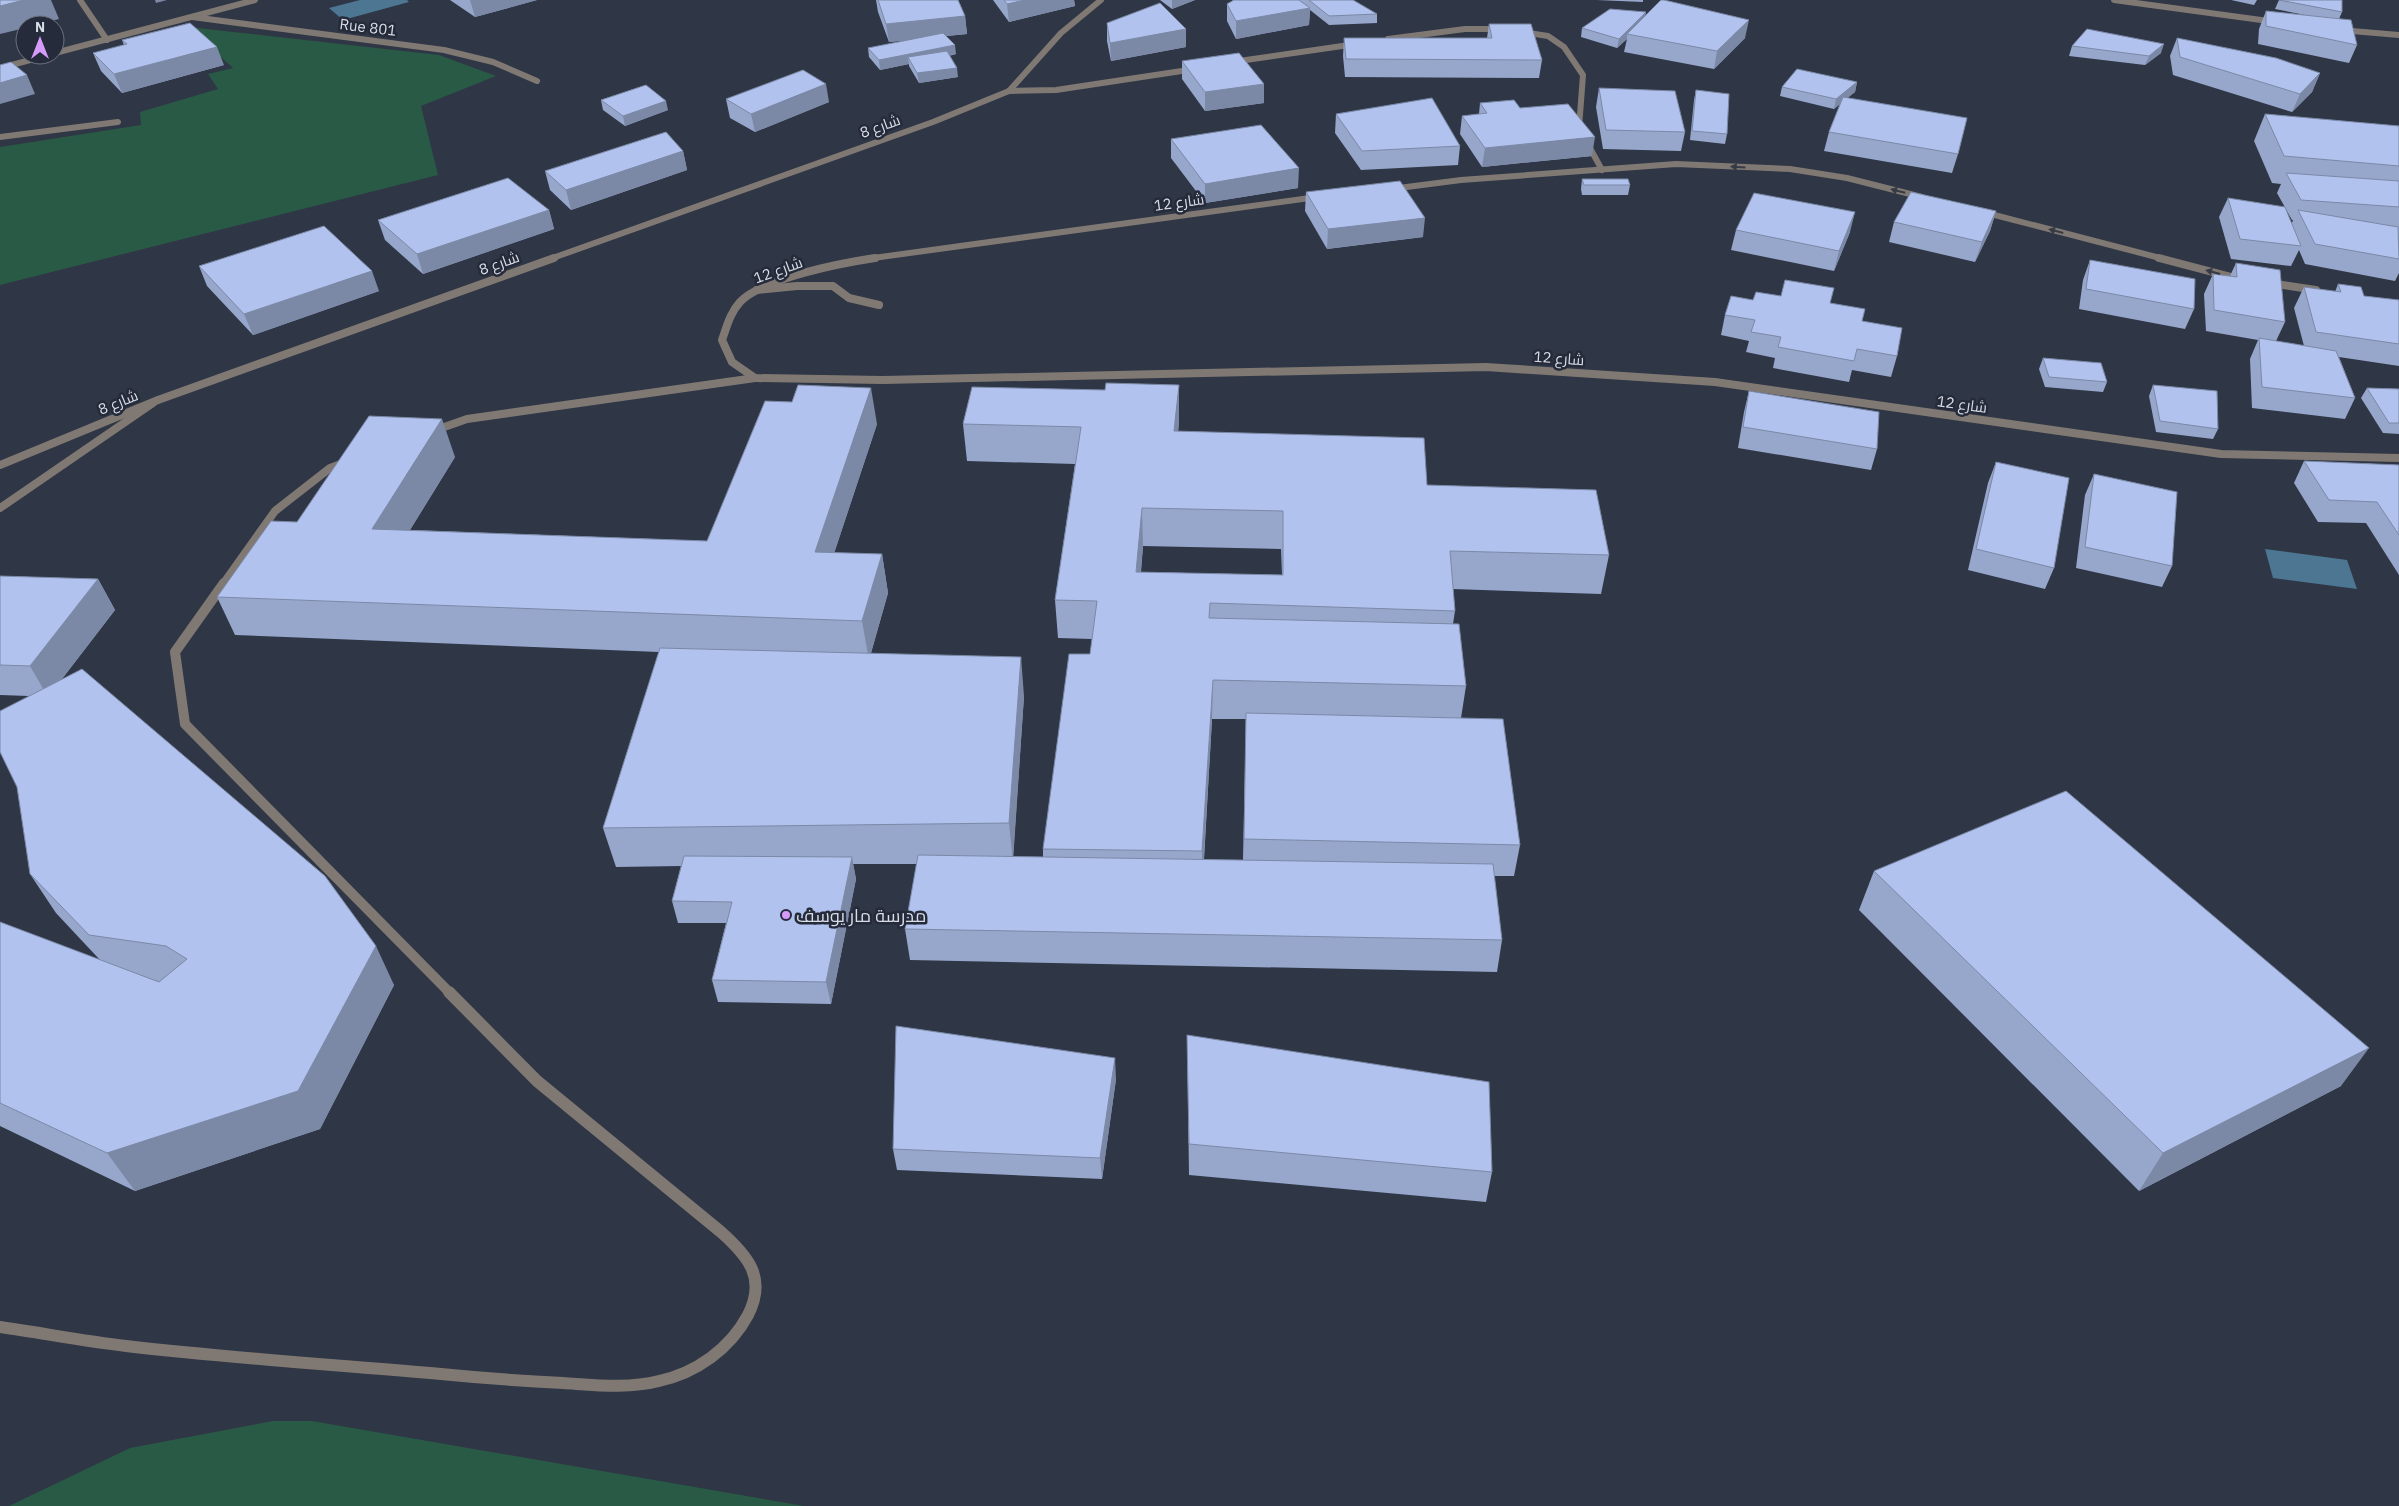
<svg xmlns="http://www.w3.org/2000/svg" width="2399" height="1506" viewBox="0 0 2399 1506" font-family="'IBM Plex Sans',Cairo,sans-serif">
<rect width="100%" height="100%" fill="#2f3645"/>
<g fill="#295a46">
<polygon points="188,27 439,55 496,76 421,106 438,175 0,285 0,147 141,125 140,112 218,89 208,74 233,68"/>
<polygon points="273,1421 312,1421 804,1506 9,1506 130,1448"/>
</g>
<g fill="#4c7692">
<polygon points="360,0 407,0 409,2 343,20 329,8"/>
<polygon points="2265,549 2347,560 2357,589 2273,578"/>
</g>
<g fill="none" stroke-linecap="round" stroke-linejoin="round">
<g stroke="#807973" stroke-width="8">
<polyline points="757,290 797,286 833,286 849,298 879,305"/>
<polyline points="433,431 467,419 755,378"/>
<polyline points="0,508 153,403"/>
<polyline points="223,584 275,511 330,468 346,462"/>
</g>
<polyline stroke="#807973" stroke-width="10" points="224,583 175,652 185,724 450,993"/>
<path stroke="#807973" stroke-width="12" d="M0,1327C42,1333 84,1341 126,1346C230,1358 336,1365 441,1374C481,1378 522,1381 563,1383C595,1385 628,1389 659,1381C696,1373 730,1349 748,1315C767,1278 748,1256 721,1232L537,1081L449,992"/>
<g stroke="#807973" stroke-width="6">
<polyline points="80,0 107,40"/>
<polyline points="2114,0 2276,22"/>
<polyline points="192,17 444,50 493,62 537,81"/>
<polyline points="2340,30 2399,35"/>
<polyline points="1522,32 1548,36 1564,47 1583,75 1579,128 1602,170"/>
<polyline points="1388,39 1465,29 1500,29"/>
<polyline points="55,53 255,0"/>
<polyline points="1232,62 1356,44"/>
<polyline points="0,68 49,55"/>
<polyline points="1009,91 1061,33 1101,0"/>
<polyline points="0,137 118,122"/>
<polyline points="1391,189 1461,180 1676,164 1790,169 1847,178 1922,197"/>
<polyline points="1983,212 2164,259"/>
<polyline points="550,259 933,122 1009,91 1056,90 1195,69"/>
<polyline points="866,259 1317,197"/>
</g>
<g stroke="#807973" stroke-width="8">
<path d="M875,258C842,263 763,278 740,302C730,313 727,326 722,340L732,362L755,378L883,380L1486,367L1715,382L2221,454L2399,458"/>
<polyline points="2159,258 2239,279"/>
<polyline points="2269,283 2316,290"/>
<polyline points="0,465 158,400 554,258"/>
</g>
</g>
<g fill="#97a7cc" fill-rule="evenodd">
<polygon points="450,0 537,0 475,17"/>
<polygon points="876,0 958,0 965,16 967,34 946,36 956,54 949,56 958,77 919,83 909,66 909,64 880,70 869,57 868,48 909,40 889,42 878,12"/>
<polygon points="993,0 1074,0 1075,6 1009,22"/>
<polygon points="1160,0 1195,0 1172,9"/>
<polygon points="1232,0 1353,0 1377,14 1377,23 1329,25 1310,10 1309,25 1236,39 1227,21 1227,4 1233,1"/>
<polygon points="1596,0 1643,0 1643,2"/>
<polygon points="2231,0 2257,0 2254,5"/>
<polygon points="2279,0 2342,12 2339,19 2357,45 2349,63 2258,44 2259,29 2266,11 2310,16 2275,9"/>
<polygon points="1646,12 1645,16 1745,38 1714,69 1624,52 1627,39 1617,48 1581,37 1582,28"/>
<polygon points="1107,23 1186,47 1111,61 1107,41"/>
<polygon points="1489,24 1542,60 1539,78 1345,77 1343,56 1344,38 1487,38"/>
<polygon points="2177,38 2320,73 2312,92 2292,112 2173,75 2170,56"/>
<polygon points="122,40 224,65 122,93 101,71 93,53 124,45"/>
<polygon points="2072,46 2161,53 2145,65 2069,56"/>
<polygon points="1182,61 1264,84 1264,103 1205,111 1182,79"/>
<polygon points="1857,82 1855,92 1847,98 1958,154 1952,173 1824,151 1829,132 1840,104 1834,109 1780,96 1782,87"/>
<polygon points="1599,88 1685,132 1681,151 1603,149 1596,107"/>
<polygon points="1696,90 1727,134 1725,144 1690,140 1694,100"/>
<polygon points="726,99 829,102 755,132 730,118"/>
<polygon points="601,100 668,110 625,126 603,110"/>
<polygon points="1480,103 1520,108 1592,156 1482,167 1460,134 1462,116 1479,114"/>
<polygon points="1336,114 1460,146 1458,165 1361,170 1335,133"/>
<polygon points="2265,114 2399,126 2399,273 2395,281 2305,264 2299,250 2291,266 2231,259 2219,217 2228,198 2292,223 2293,220 2292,220 2277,193 2281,184 2272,183 2254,141"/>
<polygon points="1171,139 1298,188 1205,203 1171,158"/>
<polygon points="683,151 687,170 571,210 550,190 545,171"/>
<polygon points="1582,179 1630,185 1628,195 1582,195 1581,189"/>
<polygon points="1306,192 1423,237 1327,249 1305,211"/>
<polygon points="549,210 554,229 423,274 385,240 378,220"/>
<polygon points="1996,211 1990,231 1975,262 1889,242 1894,222"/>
<polygon points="1736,230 1850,232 1834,271 1731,250"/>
<polygon points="2090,260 2194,309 2185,329 2079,309 2083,280"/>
<polygon points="2236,263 2285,322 2276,341 2304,346 2294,308 2304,287 2335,292 2338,284 2364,296 2399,300 2399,366 2339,357 2355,398 2345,419 2252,408 2250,359 2258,340 2206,331 2204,294 2213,274 2230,276"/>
<polygon points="199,266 379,291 253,335 207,286"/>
<polygon points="1781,296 1830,303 1862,321 1897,356 1891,377 1852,370 1849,382 1773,368 1775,358 1746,352 1749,341 1721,335 1725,315 1753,300"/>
<polygon points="2043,358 2107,382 2103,392 2045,387 2039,369"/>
<polygon points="2153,385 2218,429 2213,439 2156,432 2149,396"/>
<polygon points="2367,388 2399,389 2399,434 2383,433 2361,398"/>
<polygon points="1749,391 1877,449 1871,470 1738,448 1744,412"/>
<path d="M1179,422L1178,431L1427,485L1609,555L1601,594L1453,589L1455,611L1453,624L1466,686L1461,718L1520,845L1514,876H1494L1502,940L1497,972L910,960L905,929L917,864H853L856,879L831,1004L718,1002L712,980L726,923H678L672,901L681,866L616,867L603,828L659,652L235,635L217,597L297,522L455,457L410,530L707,541L877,424L834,553L882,554L888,593L871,653L1024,696L1013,857H1043V849L1090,654L1092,639L1058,638L1055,600L1075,464L967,461L963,424ZM1143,546L1281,549L1282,575L1141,572ZM1212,719H1246L1243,860H1204Z"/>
<polygon points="2304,461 2399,465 2399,575 2366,523 2318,522 2294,483"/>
<polygon points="1996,462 2054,568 2045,589 1968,570 1988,483"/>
<polygon points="2094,474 2172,566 2162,587 2076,568 2085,495"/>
<polygon points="0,576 98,579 115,610 62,679 394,985 320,1129 135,1191 0,1126 0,922 100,960 56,913 30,874 29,696 0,695"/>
<polygon points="1874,871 2341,1086 2139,1191 1859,910"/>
<polygon points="1187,1035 1492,1172 1486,1202 1189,1175"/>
<polygon points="1116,1079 1102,1179 897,1170 893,1149"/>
</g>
<g fill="#7b88a6">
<polygon points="24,0 51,0 59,19 36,25 25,25 25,28 0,34 0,6"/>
<polygon points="155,0 167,0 156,3"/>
<polygon points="470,0 537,0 475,17"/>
<polygon points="1025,0 1074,0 1075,6 1009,22 1007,4"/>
<polygon points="1172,0 1195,0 1172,9"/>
<polygon points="1310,8 1309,25 1236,39 1236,21"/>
<polygon points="1646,12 1644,21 1627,34 1627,39 1617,48 1619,39"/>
<polygon points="965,16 967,34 889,42 886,24"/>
<polygon points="1749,20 1745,38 1714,69 1717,51"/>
<polygon points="1186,29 1186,47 1111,61 1110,43"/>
<polygon points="2164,44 2161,53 2145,65 2149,56"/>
<polygon points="955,45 956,54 912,63 908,57 909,64 880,70 879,60"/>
<polygon points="217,47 224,65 122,93 114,74"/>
<polygon points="957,68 958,77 919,83 917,73"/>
<polygon points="2320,73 2312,92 2292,112 2300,94"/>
<polygon points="27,75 35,94 0,104 0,83"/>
<polygon points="1857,82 1855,92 1834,109 1836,99"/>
<polygon points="826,84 829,102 755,132 751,114"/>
<polygon points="1264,84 1264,103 1205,111 1205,92"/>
<polygon points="666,101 668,110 625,126 623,116"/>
<polygon points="1595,137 1592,156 1482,167 1485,148"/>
<polygon points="683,151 687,170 571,210 566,190"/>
<polygon points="1299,168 1298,188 1205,203 1205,184"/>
<polygon points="549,210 554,229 423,274 417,254"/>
<polygon points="1996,211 1990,231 1975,262 1982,242"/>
<polygon points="1855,212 1850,232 1834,271 1839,251"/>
<polygon points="1425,218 1423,237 1327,249 1328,229"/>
<polygon points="372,271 379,291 253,335 244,314"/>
<polygon points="1179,385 1179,422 1175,469 1174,431"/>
<polygon points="871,388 877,424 822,590 815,552"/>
<polygon points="442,419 455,457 387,567 372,529"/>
<polygon points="1142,508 1143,546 1137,611 1136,572"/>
<polygon points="882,554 888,593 869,660 862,621"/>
<polygon points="98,579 115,610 48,697 30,666"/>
<polygon points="1021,657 1024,696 1013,862 1009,823"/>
<polygon points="1213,680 1212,719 1202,890 1202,851"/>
<polygon points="852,857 856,879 831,1004 826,982"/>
<polygon points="376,946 394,985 320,1129 135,1191 107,1153"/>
<polygon points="2369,1048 2341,1086 2139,1191 2163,1153"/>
<polygon points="1115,1058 1116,1079 1102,1179 1100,1158"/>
</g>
<g fill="#b0c2ed" stroke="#7b88a6" fill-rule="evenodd">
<polygon points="0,0 24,0 0,6"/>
<polygon points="878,0 958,0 965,16 886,24"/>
<polygon points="1004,0 1025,0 1007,4"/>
<polygon points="1234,0 1299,0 1310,8 1236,21 1227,4"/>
<polygon points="1309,0 1353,0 1377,14 1329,16"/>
<polygon points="1661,0 1664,0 1749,20 1717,51 1627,34"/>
<polygon points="2279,0 2342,0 2342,12"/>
<polygon points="1160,3 1186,29 1110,43 1107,23"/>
<polygon points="1610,9 1646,12 1619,39 1582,28"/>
<polygon points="2266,11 2351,20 2357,45 2266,26"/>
<polygon points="190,23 217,47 114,74 93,53 127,44 122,40"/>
<polygon points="1489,24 1531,24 1542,60 1346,59 1344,38 1492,38"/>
<polygon points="2087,29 2164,44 2149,56 2072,46"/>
<polygon points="943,33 955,45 879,60 868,48"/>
<polygon points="2177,38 2276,58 2320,73 2300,94 2180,57"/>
<polygon points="947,51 957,68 917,73 908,57"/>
<polygon points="1239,53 1264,84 1205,92 1182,61"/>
<polygon points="11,62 27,75 0,83 0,65"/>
<polygon points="1797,69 1857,82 1836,99 1782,87"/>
<polygon points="803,70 826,84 751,114 726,99"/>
<polygon points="646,85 666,101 623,116 601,100"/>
<polygon points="1599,88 1675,91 1685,132 1606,130"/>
<polygon points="1696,90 1729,94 1727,134 1692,131"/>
<polygon points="1843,97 1967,118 1958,154 1829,132"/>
<polygon points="1432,98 1460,146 1362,151 1336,114"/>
<polygon points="1514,100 1520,108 1568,104 1595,137 1485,148 1462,116 1487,113 1480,103"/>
<polygon points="2265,114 2399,126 2399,166 2284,156"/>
<polygon points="1261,125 1299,168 1205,184 1171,139"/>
<polygon points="666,132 683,151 566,190 545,171"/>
<polygon points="2286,173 2399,181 2399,207 2301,200"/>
<polygon points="508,178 549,210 417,254 378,220"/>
<polygon points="1582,179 1628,179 1630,185 1584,185"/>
<polygon points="1400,181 1425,218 1328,229 1306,192"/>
<polygon points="1911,192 1996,211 1982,242 1894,222"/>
<polygon points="1754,193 1855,212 1839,251 1736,230"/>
<polygon points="2228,198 2285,207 2301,246 2240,239"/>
<polygon points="2298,210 2398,227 2399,259 2315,244"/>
<polygon points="324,226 372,271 244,314 199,266"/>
<polygon points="2090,260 2195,279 2194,309 2086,289"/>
<polygon points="2236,263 2280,270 2285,322 2214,310 2213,274 2237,277"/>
<polygon points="1785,280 1834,288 1830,303 1865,309 1862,321 1902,328 1897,356 1857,349 1854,361 1778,347 1781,337 1751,332 1755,320 1725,315 1731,296 1753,300 1756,292 1781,296"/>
<polygon points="2338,284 2361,287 2364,296 2399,300 2399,344 2316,332 2304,287 2341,292"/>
<polygon points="2259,338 2336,351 2355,398 2262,387"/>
<polygon points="2043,358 2101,363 2107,382 2049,377"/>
<path d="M1106,383L1179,385L1174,431L1424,438L1427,485L1596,490L1609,555L1450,551L1455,611L1210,603L1209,618L1459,624L1466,686L1213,680L1202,851L1043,849L1069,654H1090L1097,601L1055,600L1081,427L963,424L972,387L1105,390ZM1142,508L1283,511V575L1136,572Z"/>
<polygon points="798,385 871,388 815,552 882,554 862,621 217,597 271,521 297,522 369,416 442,419 372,529 707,541 765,401 792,402"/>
<polygon points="2153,385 2217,391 2218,429 2160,421"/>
<polygon points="2367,388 2399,389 2399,423 2389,423"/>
<polygon points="1749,391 1879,412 1877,449 1743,427"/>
<polygon points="2304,461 2399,465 2399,535 2377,502 2329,500"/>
<polygon points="1996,462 2069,478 2054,568 1976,549"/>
<polygon points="2094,474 2177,492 2172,566 2085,547"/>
<polygon points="0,576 98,579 30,666 0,665"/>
<polygon points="660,648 1021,657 1009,823 603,828"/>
<polygon points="82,669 325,876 376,946 298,1091 107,1153 0,1103 0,922 159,982 187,959 166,946 89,935 30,874 17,787 0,752 0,711"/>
<polygon points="1246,713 1503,719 1520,845 1244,839"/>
<polygon points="2066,791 2369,1048 2163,1153 1874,871"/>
<polygon points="918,855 1493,864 1502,940 905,929"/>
<polygon points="684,856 852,857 826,982 712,980 732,902 672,901"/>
<polygon points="896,1026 1115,1058 1100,1158 893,1149"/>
<polygon points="1187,1035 1489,1082 1492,1172 1189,1144"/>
</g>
<defs><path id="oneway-solid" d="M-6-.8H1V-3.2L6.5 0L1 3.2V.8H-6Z" transform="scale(1.25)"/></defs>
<g fill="#373b45">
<use href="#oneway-solid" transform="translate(1738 167) rotate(-177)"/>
<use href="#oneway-solid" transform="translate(1898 191) rotate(-166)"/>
<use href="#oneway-solid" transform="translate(2056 231) rotate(-165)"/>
<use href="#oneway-solid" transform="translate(2213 272) rotate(-165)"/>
</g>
<circle fill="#d69bfa" stroke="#252b3a" stroke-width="2" cx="786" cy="915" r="5"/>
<g text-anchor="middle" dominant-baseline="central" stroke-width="5" stroke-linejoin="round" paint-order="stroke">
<g font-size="15" fill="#d9dde7" stroke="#252b3a">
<text transform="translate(368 27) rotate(7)">Rue 801</text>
<text transform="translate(880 126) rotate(-20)">شارع 8</text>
<text transform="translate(1179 202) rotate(-8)">شارع 12</text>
<text transform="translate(499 263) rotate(-20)">شارع 8</text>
<text transform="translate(778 270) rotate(-20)">شارع 12</text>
<text transform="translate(1559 358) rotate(4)">شارع 12</text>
<text transform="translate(118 402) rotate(-22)">شارع 8</text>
<text transform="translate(1962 404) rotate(8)">شارع 12</text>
</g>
<g font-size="18" fill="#d9dde7" stroke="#252b3a" text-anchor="start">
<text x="796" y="915">مدرسة مار يوسف</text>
</g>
</g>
<g transform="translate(40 40)"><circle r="24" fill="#252b3a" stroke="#6d727f"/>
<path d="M0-4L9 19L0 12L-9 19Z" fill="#d69bfa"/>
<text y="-8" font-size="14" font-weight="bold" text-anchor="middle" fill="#d9dde7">N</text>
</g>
</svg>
